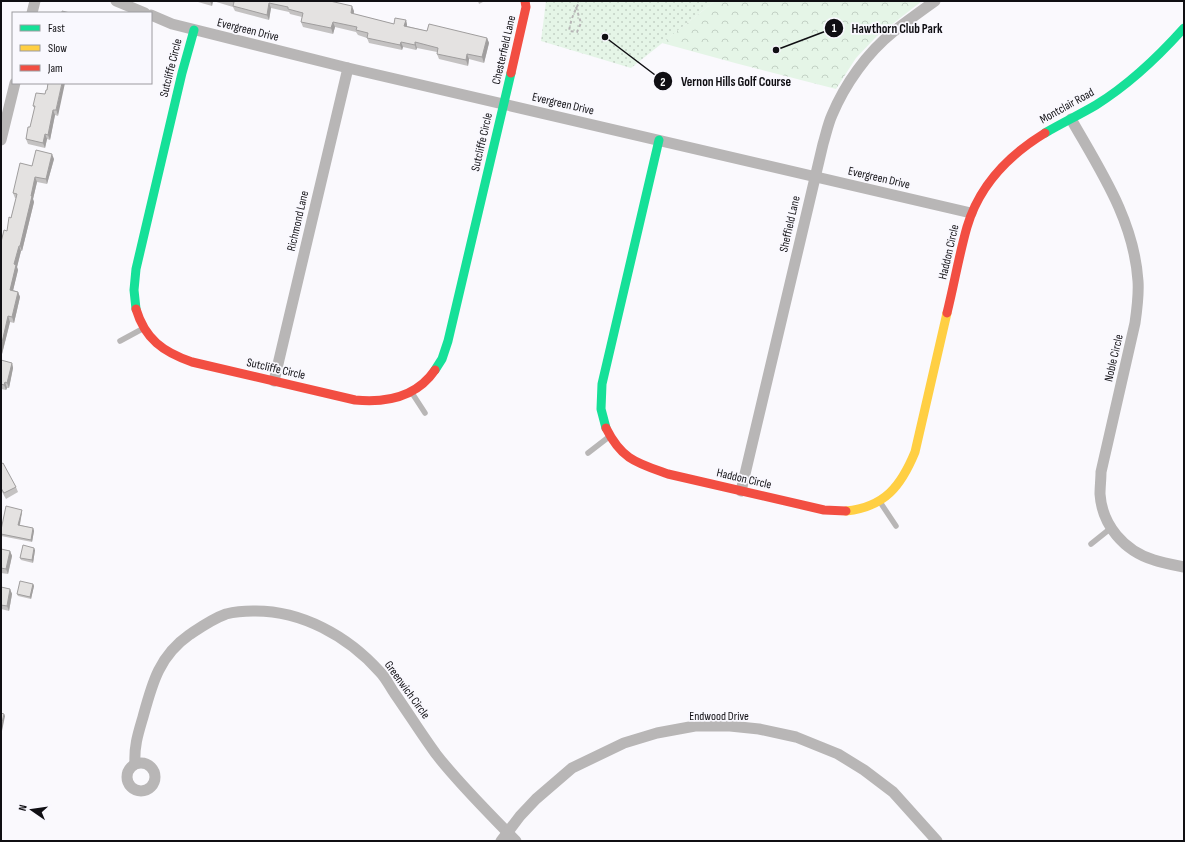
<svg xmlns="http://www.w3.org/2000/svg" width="1185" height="842" viewBox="0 0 1185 842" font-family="'Sofia Sans Condensed',sans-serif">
<defs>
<pattern id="grass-dots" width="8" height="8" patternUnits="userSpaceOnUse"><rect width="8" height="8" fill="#e5f5e7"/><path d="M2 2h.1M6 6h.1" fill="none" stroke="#c3d1c5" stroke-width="1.8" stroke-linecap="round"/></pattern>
<pattern id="park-crowns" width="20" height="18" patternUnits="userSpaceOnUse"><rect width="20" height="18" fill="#e5f5e7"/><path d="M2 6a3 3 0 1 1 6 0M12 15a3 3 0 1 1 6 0" fill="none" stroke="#c3d1c5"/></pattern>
</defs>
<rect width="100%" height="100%" fill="#faf9fd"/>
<polygon fill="url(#grass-dots)" points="546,1 715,1 631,68 541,41"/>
<polygon fill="url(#park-crowns)" points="715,1 922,1 877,36 856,58 836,89 735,63 662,43"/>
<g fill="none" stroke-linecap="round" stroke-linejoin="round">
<path stroke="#b7b5b6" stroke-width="2" stroke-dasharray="3 3" stroke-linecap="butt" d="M576,7L581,23L577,32L569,31C571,19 574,12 580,1"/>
<g stroke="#b8b6b6" stroke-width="5.5">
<polyline points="120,341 144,328"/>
<polyline points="412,393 425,413"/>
<polyline points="588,453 610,436"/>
<polyline points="880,502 896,526"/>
<polyline points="1091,544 1111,528"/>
</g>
<g stroke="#b8b6b6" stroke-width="11">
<polyline points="116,1 145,13"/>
<polyline points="32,13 35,1"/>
<polyline points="151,15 172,24 348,68 971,213"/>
<path d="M1071,119C1100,170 1134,220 1138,281C1139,295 1137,309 1135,323L1101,472C1101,479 1100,487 1100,494C1102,525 1124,551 1154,560C1163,563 1174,565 1184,567"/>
<polyline points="1,140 15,83"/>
<polyline points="274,381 348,68"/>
<path d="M741,491L823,144C826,134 828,124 832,115C845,84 867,53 893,32C907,21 921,11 935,1"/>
<circle cx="141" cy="777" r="14"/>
<path d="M135,764C134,746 138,734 143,717C152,684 159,656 189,635C201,627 212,619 226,614C234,612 244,611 253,611C301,610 348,636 380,672C386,678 390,687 395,694C409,714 422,735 436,754C460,785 489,813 516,841"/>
<polyline points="501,841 520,816 536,799 572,768 624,743 657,733 695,726 730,726 759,729 796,737 838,754 864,770 893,792 937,841"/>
</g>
<g stroke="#16e098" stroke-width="9">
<path d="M1045,133C1062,123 1079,115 1096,105C1130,84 1158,57 1184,28"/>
<polyline points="136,309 134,290 136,269 182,73 194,30"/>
<polyline points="435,370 442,359 448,341 511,73"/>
<polyline points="606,428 601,409 602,384 659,140"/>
</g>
<path stroke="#ffcf43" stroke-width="9" d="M846,511C885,507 901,486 915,452L947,313"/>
<g stroke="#f24e42" stroke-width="9">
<polyline points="511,73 526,7 525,1"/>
<path d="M136,309C145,339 163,352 192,362L355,400C386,403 416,398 435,370"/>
<path d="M947,313C954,285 959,255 967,227C979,186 1009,155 1045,133"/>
<path d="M606,428C622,460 637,463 668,474L824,510L846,511"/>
</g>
</g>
<g fill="#c4c2c2">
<polygon points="197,1 330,1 354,11 354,14 394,24 406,20 407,25 407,26 427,31 487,38 489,43 484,63 469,59 468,66 439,59 437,54 437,52 417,48 416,50 403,47 402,50 369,43 367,38 358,35 356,32 335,27 333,34 303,27 301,22 302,17 290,14 289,12 271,8 269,20 235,11 233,7 213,1 212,6 198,2"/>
<polygon points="478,1 485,1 479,4"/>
<polygon points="48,83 58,116 55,115 50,140 47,139 45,148 28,144 26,139 30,127 35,109 33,106 45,94 47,90"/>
<polygon points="54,159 47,184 37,182 33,199 34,202 22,251 21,251 17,267 18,270 13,290 18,292 20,297 14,323 10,322 2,354 1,354 1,242 7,231 11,218 16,198 15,198 13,193 32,166"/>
<polygon points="1,360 12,363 13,368 9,388 7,388 6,390 1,389"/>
<polygon points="1,464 16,487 18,492 6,499 1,490"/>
<polygon points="22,510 22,512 20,525 33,528 34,531 32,542 1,536 1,530"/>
<polygon points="1,549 10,551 12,556 8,574 1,573"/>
<polygon points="35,550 33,563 21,560 20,558"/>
<polygon points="33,584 34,586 31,599 18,596 17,594"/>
<polygon points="1,587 10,589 12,594 9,611 1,609"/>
</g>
<g fill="#a09e9e">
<polygon points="210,1 213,1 212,6"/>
<polygon points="269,3 271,8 269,20 267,15"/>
<polygon points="352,6 354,11 353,18 351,13"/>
<polygon points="406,20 407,25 406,31 404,26"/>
<polygon points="333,22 335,27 333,34 331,28"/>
<polygon points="487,38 489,43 484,63 482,57"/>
<polygon points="401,42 403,47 402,50 400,45"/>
<polygon points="415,42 417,48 416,50 415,45"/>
<polygon points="467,54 469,59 468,66 466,60"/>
<polygon points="62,83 65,83 58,116 56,110"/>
<polygon points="53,110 55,115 50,140 48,135"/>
<polygon points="45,134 47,139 45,148 43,143"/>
<polygon points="52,154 54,159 47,184 46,179"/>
<polygon points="35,177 37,182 33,199 34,202 22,251 20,246"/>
<polygon points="19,246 21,251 17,267 18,270 12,295 10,290 14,264"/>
<polygon points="18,292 20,297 14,323 12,317"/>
<polygon points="8,316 10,322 2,354 1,351 1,347"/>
<polygon points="12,363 13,368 9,388 7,383"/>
<polygon points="5,382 7,388 6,390 4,385"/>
<polygon points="22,510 22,512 19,528 18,525"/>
<polygon points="33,528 34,531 32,542 31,540"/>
<polygon points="34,548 35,550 33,563 32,560"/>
<polygon points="10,551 12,556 8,574 6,569"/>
<polygon points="33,584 34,586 31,599 30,597"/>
<polygon points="10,589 12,594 9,611 7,606"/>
<polygon points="4,714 5,716 2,731 1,727"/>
</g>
<g fill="#e4e2e1" stroke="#a09e9e">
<polygon points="230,1 330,1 352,6 351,13 394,24 395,18 406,20 404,26 427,31 429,24 487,38 482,57 467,54 466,60 437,54 438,48 415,42 415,45 401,42 400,45 367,38 368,33 356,30 357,27 333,22 331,28 301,22 303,13 288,9 288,7 269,3 267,15 233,6 234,2"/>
<polygon points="62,11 70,13 62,13"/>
<polygon points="48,83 62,83 56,110 53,110 48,135 45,134 43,143 26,139 28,127 30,127 35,106 33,106 36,93 45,94 46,90 47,90"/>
<polygon points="36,150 52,154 46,179 35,177 31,196 32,196 20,246 19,246 14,264 16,265 10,290 18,292 12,317 8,316 1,347 1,242 4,230 7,231 9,217 11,218 17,194 13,193 20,163 32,166"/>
<polygon points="1,360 12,363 7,383 5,382 4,385 1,384"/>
<polygon points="3,463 16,487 4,493 1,488 1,464"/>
<polygon points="6,506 22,510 18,525 33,528 31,540 1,534 1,530"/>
<polygon points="23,545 34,548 32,560 20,558"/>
<polygon points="1,549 10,551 6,569 1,568"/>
<polygon points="20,581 33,584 30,597 17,594"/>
<polygon points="1,587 10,589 7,606 1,605"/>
<polygon points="1,713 4,714 1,727"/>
</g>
<g text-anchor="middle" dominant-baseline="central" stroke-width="3.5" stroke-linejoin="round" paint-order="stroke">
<g font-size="12" fill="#100f13" stroke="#f9f8fe">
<text transform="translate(248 30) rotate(14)">Evergreen Drive</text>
<text transform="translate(504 50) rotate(-77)">Chesterfield Lane</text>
<text transform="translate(171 68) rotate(-76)">Sutcliffe Circle</text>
<text transform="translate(563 104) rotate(13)">Evergreen Drive</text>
<text transform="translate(1067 106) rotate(-29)">Montclair Road</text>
<text transform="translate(482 142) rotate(-77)">Sutcliffe Circle</text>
<text transform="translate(879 178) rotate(13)">Evergreen Drive</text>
<text transform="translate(298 221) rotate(-77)">Richmond Lane</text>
<text transform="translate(790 224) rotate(-77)">Sheffield Lane</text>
<text transform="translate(949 252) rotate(-77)">Haddon Circle</text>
<text transform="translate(1114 358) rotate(-77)">Noble Circle</text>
<text transform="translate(276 369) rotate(13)">Sutcliffe Circle</text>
<text transform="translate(744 479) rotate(13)">Haddon Circle</text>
<text transform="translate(407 690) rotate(54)">Greenwich Circle</text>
<text x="719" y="716">Endwood Drive</text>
</g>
</g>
<path fill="none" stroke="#100f13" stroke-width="1.5" d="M776 50L834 28M605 37L663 81"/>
<g fill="#100f13" stroke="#f9f8fe" stroke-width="1.5">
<circle cx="776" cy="50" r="4"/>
<circle cx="605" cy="37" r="4"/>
<circle cx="834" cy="28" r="10"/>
<circle cx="663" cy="81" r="10"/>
</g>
<g font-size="12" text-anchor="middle" font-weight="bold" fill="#fff">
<text x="834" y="32">1</text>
<text x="663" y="86">2</text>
</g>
<g font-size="13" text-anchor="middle" font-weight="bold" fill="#100f13" stroke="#f9f8fe" stroke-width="3.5" stroke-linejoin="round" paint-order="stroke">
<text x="897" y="33">Hawthorn Club Park</text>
<text x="736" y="86">Vernon Hills Golf Course</text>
</g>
<rect width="1185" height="842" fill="none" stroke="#100f13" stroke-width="4"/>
<rect x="12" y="12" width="140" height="72" fill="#f9f8fe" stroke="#9c9ba0"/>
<rect x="20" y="25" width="20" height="6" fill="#16e098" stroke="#9c9ba0"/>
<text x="48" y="32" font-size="12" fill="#100f13">Fast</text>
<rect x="20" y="45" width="20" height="6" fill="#ffcf43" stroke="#9c9ba0"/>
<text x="48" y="52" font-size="12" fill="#100f13">Slow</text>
<rect x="20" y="65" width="20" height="6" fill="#f24e42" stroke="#9c9ba0"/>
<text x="48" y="72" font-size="12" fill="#100f13">Jam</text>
<g transform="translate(32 810) rotate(283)" stroke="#f9f8fe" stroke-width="3" paint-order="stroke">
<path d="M0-3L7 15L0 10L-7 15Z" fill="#100f13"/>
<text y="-6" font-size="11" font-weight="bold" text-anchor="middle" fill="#100f13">N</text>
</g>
</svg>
